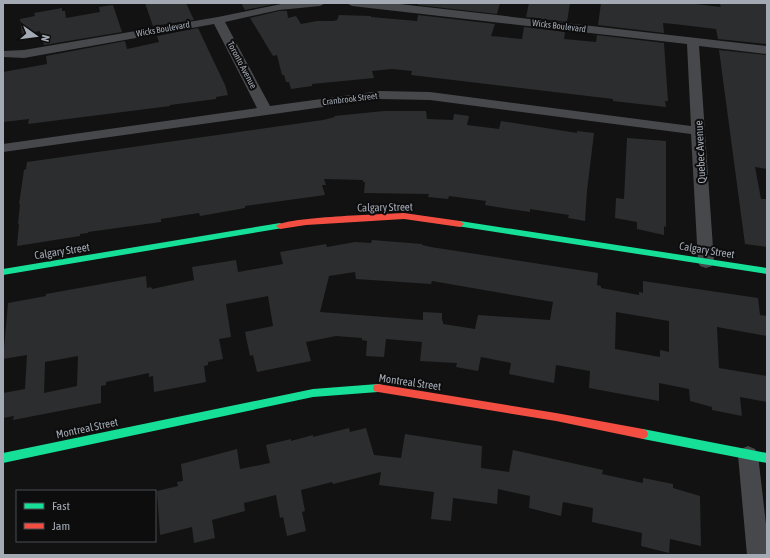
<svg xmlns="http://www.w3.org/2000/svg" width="770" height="558" viewBox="0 0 770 558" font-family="'Asap Condensed',sans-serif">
<rect width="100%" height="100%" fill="#121212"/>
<g fill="#2c2d2e" fill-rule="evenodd">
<polygon points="145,3 186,3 194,20 153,26"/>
<polygon points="241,3 279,3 245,10"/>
<polygon points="418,3 500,3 497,14 418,5"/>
<polygon points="529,3 570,3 567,22 526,17"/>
<polygon points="601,3 687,3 721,7 719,3 767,3 767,44 718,39 716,29 674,24 663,23 664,33 598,25"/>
<polygon points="113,5 122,32 44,45 40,31 22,34 20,19 35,16 34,13 62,8 62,11 65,11 66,18 100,12 99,7"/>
<polygon points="279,11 287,11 288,18 296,16 301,24 317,21 333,21 337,20 339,15 371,16 371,17 417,21 418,15 495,24 491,36 522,39 524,27 565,32 564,39 596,42 597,35 664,43 668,101 665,101 666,107 613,101 613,99 411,75 412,71 392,69 372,71 374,78 312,84 312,86 291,89 289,82 286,82 284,75 282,75 277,55 273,56 250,18"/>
<polygon points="198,28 225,85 228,95 216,97 216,99 170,105 170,106 28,124 29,119 3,122 3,72 47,64 46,56 125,41 127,49 159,42 157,36"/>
<polygon points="719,50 767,55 767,169 755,167 761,199 767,199 767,247 745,244"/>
<polygon points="384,111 426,111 427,119 453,120 454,114 469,116 467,125 499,129 501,121 577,133 577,131 594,133 587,191 585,221 568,218 569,215 530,209 530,212 503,208 485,205 486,201 449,196 448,199 428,197 429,194 364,193 365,182 363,182 363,180 324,179 326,185 322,185 325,195 245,206 245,208 200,216 199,213 161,219 161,222 88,232 88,233 80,234 80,236 17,246 19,224 18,224 20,204 19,204 24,170 26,169 27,162 323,120 335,117 334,116"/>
<polygon points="627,138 666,141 666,227 664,226 664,235 637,229 637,222 615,218 616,198 624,199"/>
<path d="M372,240L422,244V245L431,247L598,273L597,285L601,286V288L639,295V292L643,293V281L758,298L760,315L767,316V336L717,327L719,368L767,376V402L740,397L742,416L712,410V407L690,401L689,389L659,383V401L589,388L590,371L556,365L554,383L509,374L511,363L481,357L478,371L456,367L457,363L420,361L422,342L386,339L384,357L366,356L367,341L362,340V338L336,336L306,342L311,361L257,372L253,355L250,356L245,332L273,326L268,296L226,304L231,337L219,339L223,359L208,362V365L204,366L206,382L154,392L153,376L149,377V373L106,382V385L101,386V403L13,420L14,416L3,418V393L25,389L27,355L3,359L8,303L46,296V294L146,276L147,288L151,287L152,289L194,280L192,267L236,260L238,272L283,264L280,252L326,244L327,247L355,242L371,243ZM355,272L356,279L431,284L432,281L553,302L550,320L478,315L475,329L443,324V321H442V313L423,312V320L320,312L329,276ZM616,312L669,321V352L660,350V357L615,349ZM78,356L77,386L44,393L45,362Z"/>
<polygon points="349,428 350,432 366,428 374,455 401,458 405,434 482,446 481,468 509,472 513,450 603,470 602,474 643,483 643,478 673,484 673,488 700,496 701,546 670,539 669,553 641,546 642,533 592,522 593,508 563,502 561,516 529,508 530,496 498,489 497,504 453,498 451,521 431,519 434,492 379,485 381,472 333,484 332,482 301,490 305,511 302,512 306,531 287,536 283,517 280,518 276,495 244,503 245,511 212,520 215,538 194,543 192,527 160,535 157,491 178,486 177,482 183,481 181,464 237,449 240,469 270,463 266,445 291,439 291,441 313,435 313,437"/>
</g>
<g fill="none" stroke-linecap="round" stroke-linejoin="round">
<g fill="#47484b" fill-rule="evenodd">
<polygon points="286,3 326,3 320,6 279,10 225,22 270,106 380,91 430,92 691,126 687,44 352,6 346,3 391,3 767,46 767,54 699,46 714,262 712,266 706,268 700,266 698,262 691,134 430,100 380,99 3,152 3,144 257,108 214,24 24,58 3,57 3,51 24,50 218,17"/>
<polygon points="748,446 755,449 758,455 767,533 767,555 747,555 738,455 741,449"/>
</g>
<g fill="#16e098" fill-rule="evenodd">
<polygon points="460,221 767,268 767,274 457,226 456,224 457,222"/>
<polygon points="280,223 284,226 283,228 3,275 3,269"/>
<polygon points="378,384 382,385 383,388 382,391 378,392 313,397 3,463 3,453 313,389"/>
<polygon points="643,429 767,453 767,463 643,439 639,437 638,434 639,431"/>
</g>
<g fill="#f24e42" fill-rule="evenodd">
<path d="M404,213L460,221L464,224L460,227L404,219L306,225L280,229L276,226C284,217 386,214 404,213Z"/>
<polygon points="378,384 556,413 643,429 647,431 648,434 647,437 643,439 556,421 378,392 374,391 373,388 374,385"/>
</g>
</g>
<g text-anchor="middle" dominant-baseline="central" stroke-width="4" stroke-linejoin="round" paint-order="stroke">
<g font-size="9" fill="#a3aab4" stroke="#0d0d0e">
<text transform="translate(559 26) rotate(7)">Wicks Boulevard</text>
<text transform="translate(163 29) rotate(-10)">Wicks Boulevard</text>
<text transform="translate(242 65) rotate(62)">Toronto Avenue</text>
<text transform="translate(350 99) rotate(-7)">Cranbrook Street</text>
</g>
<g font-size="11" fill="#a3aab4" stroke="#0d0d0e">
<text transform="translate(700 152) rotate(-93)">Quebec Avenue</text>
<text transform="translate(385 207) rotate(-1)">Calgary Street</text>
<text transform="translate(707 250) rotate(9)">Calgary Street</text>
<text transform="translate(62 251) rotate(-9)">Calgary Street</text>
<text transform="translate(410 382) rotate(8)">Montreal Street</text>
<text transform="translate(87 428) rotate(-12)">Montreal Street</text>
</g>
</g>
<rect width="770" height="558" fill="none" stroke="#a3aab4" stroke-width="8"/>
<rect x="16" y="490" width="140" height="52" fill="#0d0d0e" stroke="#494c50"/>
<rect x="24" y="503" width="20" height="6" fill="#16e098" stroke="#494c50"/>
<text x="52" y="510" font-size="12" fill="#a3aab4">Fast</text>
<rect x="24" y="523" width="20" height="6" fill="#f24e42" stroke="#494c50"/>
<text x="52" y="530" font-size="12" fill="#a3aab4">Jam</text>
<g transform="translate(36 36) rotate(104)" stroke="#0d0d0e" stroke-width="3" paint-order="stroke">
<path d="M0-3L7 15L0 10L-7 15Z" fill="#a3aab4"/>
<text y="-6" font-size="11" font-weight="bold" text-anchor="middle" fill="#a3aab4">N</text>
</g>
</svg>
